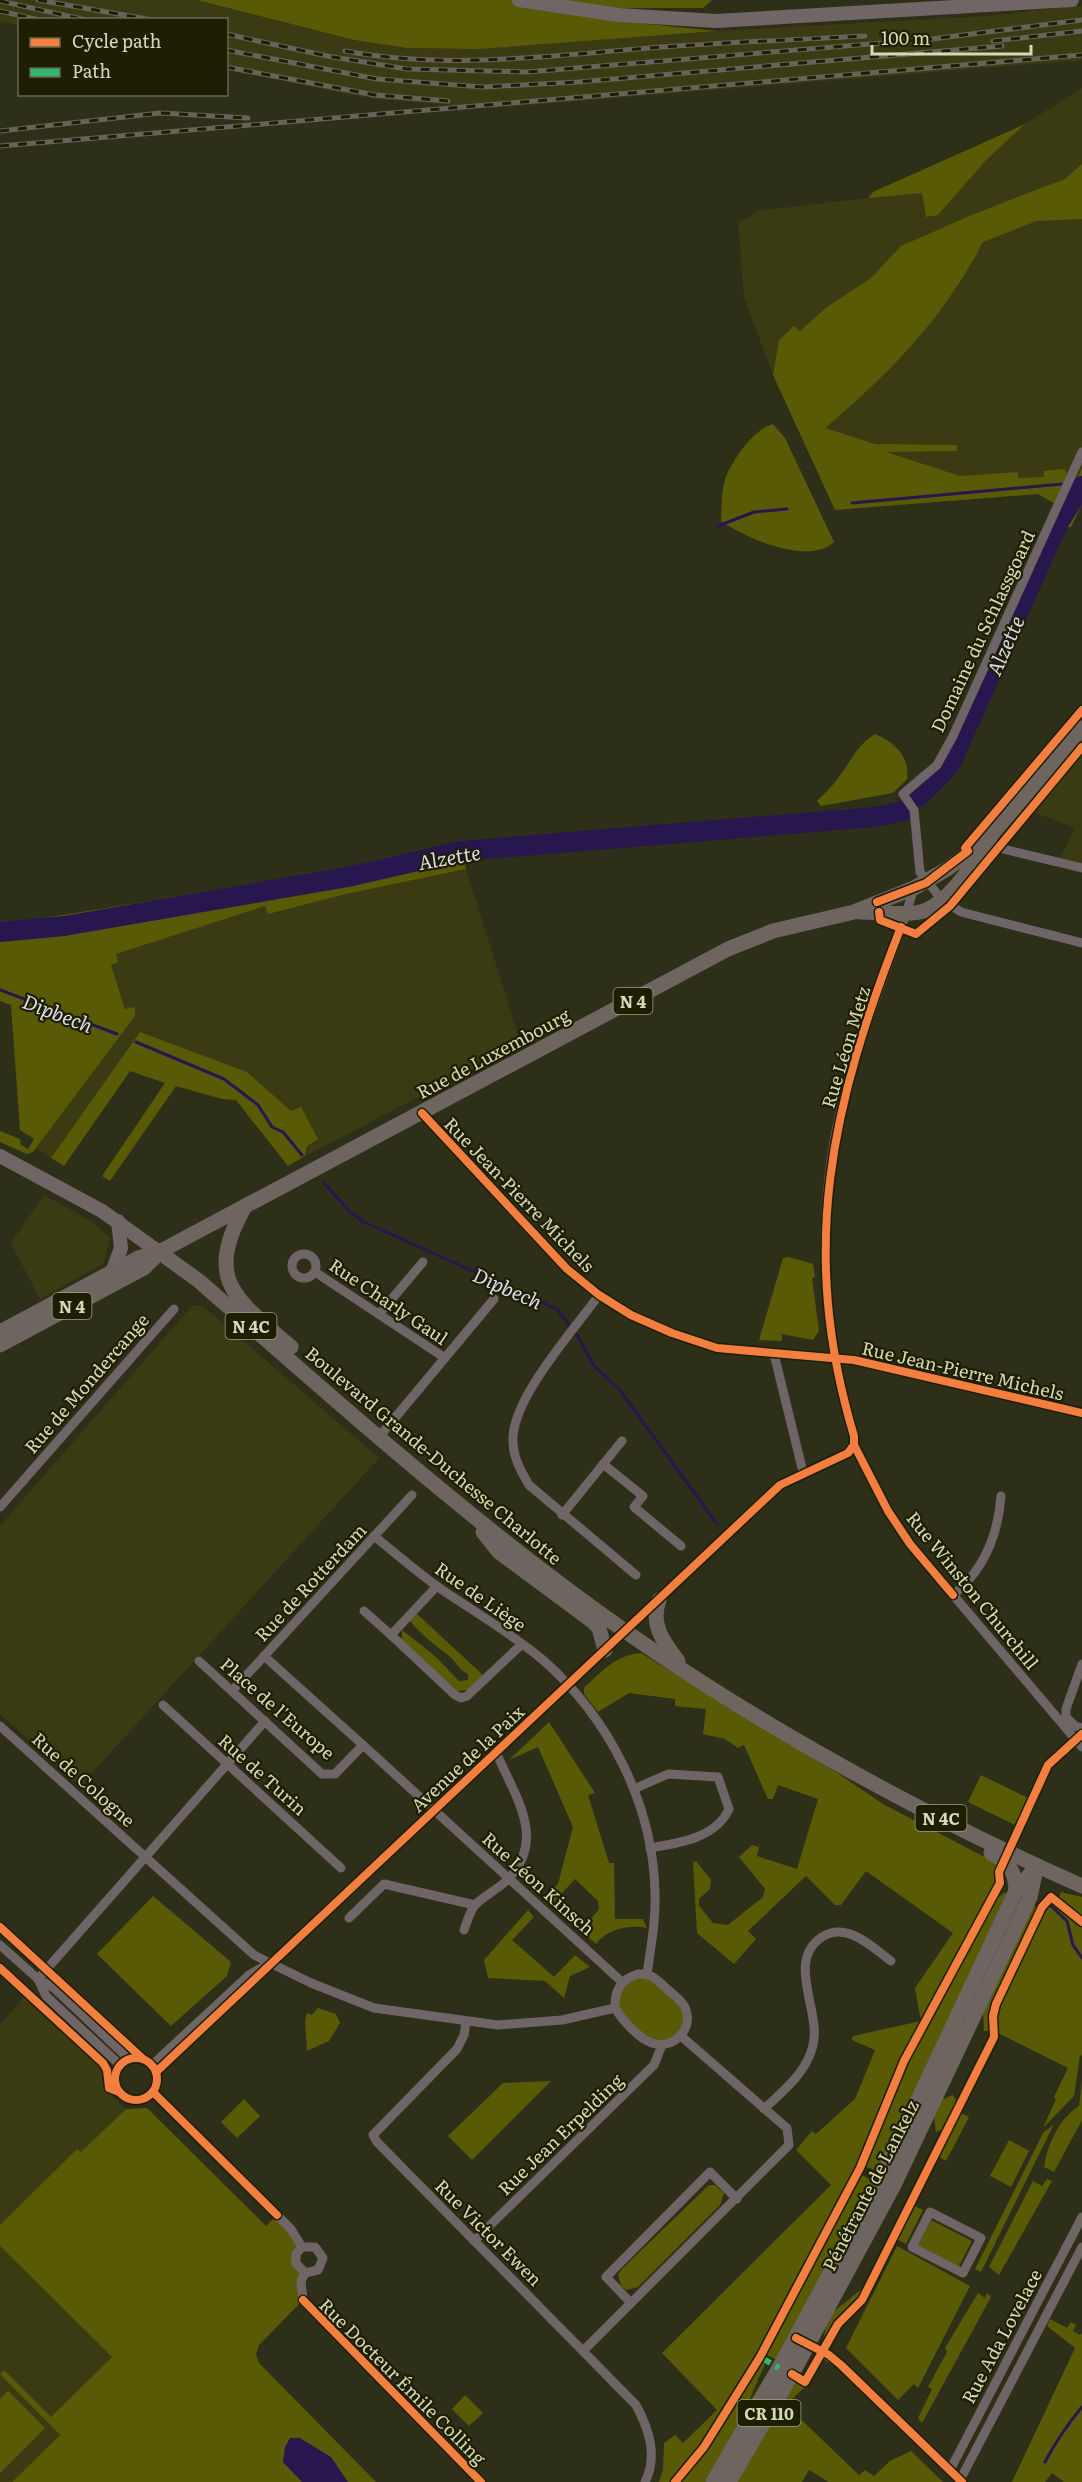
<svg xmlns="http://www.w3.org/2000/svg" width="1082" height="2482" viewBox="0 0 1082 2482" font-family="Literata,serif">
<rect width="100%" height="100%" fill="#2e2f19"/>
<g fill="#3a3b13">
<polygon points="0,0 197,0 354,40 407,48 479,49 717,31 987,16 1082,5 1082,60 494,108 373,99 227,70 226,20 20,20 19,26 0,21"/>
<polygon points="1082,88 1082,467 1064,506 1038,494 835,510 773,375 744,297 738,221 749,218 756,211 868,198 873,192 1025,124"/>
<polygon points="1082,751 1082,864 1060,858 1075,828 1031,811"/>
<polygon points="466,869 521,1044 305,1156 307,1146 291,1112 247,1072 140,1032 51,1158 36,1148 135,1016 125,1009 111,965 118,962 116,954 265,906 268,914 346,894"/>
<polygon points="44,1195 92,1222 110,1238 104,1263 40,1299 11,1243"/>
<polygon points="197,1305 203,1306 379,1458 80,1786 0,1714 0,1526 192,1306"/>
<polygon points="27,1993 103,2063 107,2070 110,2094 126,2109 80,2153 77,2149 0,2225 0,2025"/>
<polygon points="0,2246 112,2357 51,2418 4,2370 0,2374 60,2435 12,2482 0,2482"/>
</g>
<g fill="#595a06">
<polygon points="197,0 712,0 703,8 621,8 617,21 717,31 479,49 407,48 354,40"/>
<polygon points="1025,124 987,159 938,215 926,217 922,193 868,198 873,192"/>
<path d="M1082,164V219L1036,221L983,242C943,319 890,373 825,428L875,444L957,445V451L886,452L960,476L1018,472V478L1044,477V471L1064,469L1067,474L1054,503L1038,494L835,510L773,375L779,340L794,326L800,331L827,307L871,278L901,246L974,214L1065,179Z"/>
<path d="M773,424L785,438L834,542C809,566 745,538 721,521C722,506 721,488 727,474C736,456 753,430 773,424Z"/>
<polygon points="1082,467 1082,504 1071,527 1064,527 1059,522"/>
<path d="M875,734C895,742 910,757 907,779L893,793L821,806L817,801C825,793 834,785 840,775C852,760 857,745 875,734Z"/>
<polygon points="461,851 466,869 346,894 268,914 265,906 116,954 118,962 111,965 125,1009 135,1007 135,1016 33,1152 27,1154 0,1142 0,1131 20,1139 21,1145 28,1149 34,1139 20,1130 11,1005 0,1001 0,925"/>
<polygon points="140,1032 247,1072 291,1111 301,1107 318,1139 307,1146 305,1156 288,1166 236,1100 222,1099 176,1086 110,1181 102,1176 165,1083 130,1071 64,1166 51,1158"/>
<polygon points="789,1257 813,1264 815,1277 812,1278 819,1331 813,1340 782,1334 782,1341 759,1340 783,1258"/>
<path d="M417,1614L483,1675L467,1690L457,1691L402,1640V1630L435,1656L459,1681L468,1680V1674C458,1670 456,1661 448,1655C434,1645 421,1634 410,1621Z"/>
<path d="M641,1653L839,1774L883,1804L996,1863L1000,1883L988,1908L991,1909L996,1899L1004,1893H1009L878,2171L861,2165L858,2173L873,2181L777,2360L762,2353L758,2361L765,2364L746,2408L771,2367L705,2482H659L663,2470L664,2443L675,2435L683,2443L717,2410L662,2353L831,2185L796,2150L812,2131L816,2134L855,2099L875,2050L852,2040L853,2036L921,2021L915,1988L953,1933L866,1871L841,1905H835L806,1876L748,1931L756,1939L734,1964L697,1933L693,1863L696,1861L711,1880L710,1889L699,1899V1906L713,1923L728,1925L763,1897L765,1889L739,1857L752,1845L759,1847L757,1856L797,1869L818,1799L778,1785L773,1799H768L744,1745L738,1748L725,1739L703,1734L706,1709L675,1706V1699L629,1693L598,1712L584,1694V1688C602,1671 616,1655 641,1653Z"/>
<path d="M549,1722L595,1793L588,1795L609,1863H614L615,1919H643L647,1928C630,1924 606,1929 596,1944L581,1931L599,1909L598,1901L575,1879L552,1904L545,1897L558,1884L573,1827L538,1747L509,1760Z"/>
<polygon points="981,1775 1028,1798 1015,1825 968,1802"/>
<polygon points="1061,1892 1082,1897 1082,2056 1080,2055 1074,2096 1043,2128 1056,2099 1054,2097 1068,2068 994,2031 984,2031 983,2013 1032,1904 1036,1907 1035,1916 1039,1919 1044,1911 1042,1907 1051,1897 1058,1900"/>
<polygon points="153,1896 231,1962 227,1976 171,2026 97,1954"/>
<polygon points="528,1910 534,1917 512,1940 554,1977 575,1955 590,1967 570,1976 564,1998 545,1981 488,1978 484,1960"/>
<polygon points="629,1976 655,1978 687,2014 681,2036 654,2044 620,2015 617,1989"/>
<polygon points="318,2008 336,2014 340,2023 329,2041 307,2051 305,2022 307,2013 312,2015"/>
<polygon points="551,2081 472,2160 448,2136 503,2083"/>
<path d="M1082,2081V2120L1054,2172L1044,2167C1048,2143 1059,2119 1079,2106Z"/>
<polygon points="953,2095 958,2104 946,2128 936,2132 934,2117 941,2100"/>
<polygon points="244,2099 260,2116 237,2138 221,2122"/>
<path d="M147,2108L266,2226L277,2215C303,2241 301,2265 303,2300L259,2345L256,2354L259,2363L376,2482H12L60,2435L0,2374L4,2370L51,2417L112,2357L0,2246V2225L77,2149L81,2152L126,2109Z"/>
<polygon points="961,2113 969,2117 946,2161 938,2156"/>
<polygon points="1054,2124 981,2272 975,2269 1043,2133"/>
<polygon points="1009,2140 1029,2151 1011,2187 990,2176"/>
<polygon points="1047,2179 1052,2181 999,2275 989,2267 1033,2181 1042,2186"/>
<polygon points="709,2185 715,2185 724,2193 720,2205 638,2287 626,2290 621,2286 618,2275 622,2269"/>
<polygon points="910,2204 923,2210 906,2244 893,2237"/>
<polygon points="931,2220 972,2241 959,2266 918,2245"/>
<polygon points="897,2246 970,2286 918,2388 914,2384 898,2400 846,2348"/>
<path d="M864,2289L856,2302L824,2337C828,2314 830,2314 847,2301C854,2296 855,2292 864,2289Z"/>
<polygon points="978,2293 985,2298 987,2293 991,2297 922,2423 918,2418 932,2389 928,2387 947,2352 945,2348"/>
<polygon points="1050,2319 1067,2328 1071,2322 1076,2325 1073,2331 1080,2335 1082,2333 1082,2482 1064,2482 1052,2473 1045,2482 1012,2482 1075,2348 1047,2326"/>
<polygon points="793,2382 805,2387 792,2399 788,2407 859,2475 865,2470 874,2476 890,2461 911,2451 943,2482 829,2482 809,2470 802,2482 735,2482"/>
<polygon points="8,2391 45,2428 0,2473 0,2399"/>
<polygon points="465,2395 483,2413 469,2426 452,2409"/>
</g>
<polygon fill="#28164f" points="290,2438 300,2438 331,2457 348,2482 302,2482 283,2462 285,2447"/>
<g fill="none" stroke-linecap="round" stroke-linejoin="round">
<g stroke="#28164f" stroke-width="3">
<polyline points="852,503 1062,484"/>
<polyline points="718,526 754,512 787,509"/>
<polyline points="0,990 117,1034"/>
<polyline points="136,1042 224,1079 258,1105 272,1127 283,1132 302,1155"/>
<polyline points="324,1183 350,1212 364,1222 557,1309 578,1337 594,1366 619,1389 717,1524"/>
<polyline points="1051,1906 1067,1921 1073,1945 1082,1958"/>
<path d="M1045,2462C1055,2443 1068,2424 1082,2407"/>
</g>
<g stroke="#28164f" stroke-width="20">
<polyline points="919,797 950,765 1059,522 1082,486"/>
<polyline points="0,932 64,926 348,877 461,851 875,817 903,811"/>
</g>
<g stroke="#6f6566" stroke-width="9">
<polyline points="1082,452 953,736 937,765 903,794 914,810 920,872 942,900 961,912 1082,943"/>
<polyline points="988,839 999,848 1082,868"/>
<polyline points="422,1113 567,1269 599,1295 631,1315 672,1333 717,1348 854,1360 1082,1413"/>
<circle cx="304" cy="1266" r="12"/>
<polyline points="315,1272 445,1358"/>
<path d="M599,1295C574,1330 515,1395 513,1437C512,1455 520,1470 529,1485L636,1575"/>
<polyline points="379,1314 423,1262"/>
<polyline points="774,1354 803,1472"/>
<polyline points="379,1437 494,1299"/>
<polyline points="854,1445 888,1511 910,1544 1082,1747"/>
<polyline points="603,1464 643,1496 634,1507 681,1546"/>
<polyline points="0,1507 174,1309"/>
<polyline points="562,1515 622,1441"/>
<path d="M374,1536C395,1553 416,1571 438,1587C473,1611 511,1633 543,1660C609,1718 653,1804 655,1892C656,1920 651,1946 647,1974"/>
<polyline points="437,1586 391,1635 455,1695 461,1698 467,1696 521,1645"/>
<path d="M953,1595C984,1570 998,1535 1001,1496"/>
<polyline points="364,1611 391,1635"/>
<polyline points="199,1661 322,1774 335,1774 363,1745 264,1656"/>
<polyline points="1082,1664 1066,1709 1066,1717 1075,1726 1082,1728"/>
<polyline points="232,1691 412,1495"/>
<polyline points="163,1705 341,1868"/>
<polyline points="0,1726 254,1955 311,1983 374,2008 498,2025 562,2020 615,2008"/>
<polyline points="363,1745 622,1982"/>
<path d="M634,1789L668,1774L718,1777L729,1809C716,1838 679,1843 650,1848"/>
<polyline points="349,1918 384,1884 475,1905"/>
<path d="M464,1930C467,1922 470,1910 476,1904C484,1896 496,1890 505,1882C549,1841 515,1797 496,1752"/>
<polyline points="0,1945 38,1979 54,1988 129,2059"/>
<path d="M638,1974C651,1973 656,1979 666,1988C671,1993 679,1998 683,2004C697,2025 675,2051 652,2043C639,2039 622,2020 615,2008C614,1991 621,1979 638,1974Z"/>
<polyline points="38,1979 265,1721"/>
<polyline points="38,1979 46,1996 120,2065"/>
<path d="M466,2022L464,2035L457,2049L373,2135L377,2142L636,2405C649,2429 658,2456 645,2482"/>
<circle cx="136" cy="2079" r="21"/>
<polyline points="152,2065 249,1975 263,1967"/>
<path d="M156,2072L780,1485L848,1453L854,1445V1436C823,1331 815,1221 840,1113C858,1036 891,964 914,888"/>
<polyline points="153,2092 291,2229 302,2247"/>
<path d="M764,2109C783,2091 804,2075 812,2049C824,2014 784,1962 822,1937C847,1921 872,1947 891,1961"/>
<polygon points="930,2212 981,2238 963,2273 912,2247"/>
<polyline points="474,2241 654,2065 662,2045"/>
<polyline points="302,2247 315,2247 323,2258 318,2270 305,2273"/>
<polyline points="302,2247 296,2254 296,2263 305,2273"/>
<polyline points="305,2273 301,2281 303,2300 481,2482"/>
<polyline points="631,2303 606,2277 710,2172 737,2199"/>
<polyline points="808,2344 841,2365 962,2482"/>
<polyline points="583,2351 789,2145 787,2128 781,2123 681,2036"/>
<polyline points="950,2470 1082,2217"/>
<polyline points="960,2480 1082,2247"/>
</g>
<g stroke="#706665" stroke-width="14">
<polyline points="519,0 619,15 716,21 1072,0"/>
<polyline points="0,1156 102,1211 159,1252"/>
<polyline points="112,1272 121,1248 118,1221"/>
</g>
<g stroke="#6e6560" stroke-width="15">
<path d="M860,912C879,912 901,916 920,912C947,906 976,862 988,839L1082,728"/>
<path d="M245,1206C203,1281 236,1299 291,1347"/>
<path d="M159,1252L199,1281C317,1384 434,1489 559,1583C716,1702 902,1806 1082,1886"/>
<polyline points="0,1332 138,1258 159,1252 728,949 773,931 854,912 914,888 947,869 988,839"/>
<polyline points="0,1345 144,1268 158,1254"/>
<polyline points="483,1532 499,1552 592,1621 599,1628 605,1650"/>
<path d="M659,1600C650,1625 663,1641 678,1661"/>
<path d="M991,1853C1008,1862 1016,1871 1016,1891"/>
<polyline points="713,2482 779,2368 881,2179 1016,1891 1037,1866"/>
<polyline points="729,2482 792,2374 894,2185 1030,1897 1036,1869"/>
</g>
<g stroke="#68635a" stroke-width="5">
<g id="rail">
<polyline points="38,0 153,20"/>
<polyline points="0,1 86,20"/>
<polyline points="0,11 39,20"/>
<polyline points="226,34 327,56 407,69 527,72 932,39 1082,20"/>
<polyline points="993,41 1082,31"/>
<polyline points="226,50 377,79 483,87 578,82 1002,46"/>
<path d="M345,51C442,69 539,57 637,49C713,43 789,40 865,36"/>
<polyline points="226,67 375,95 448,101"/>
<polyline points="0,131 160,113 248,118"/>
<polyline points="0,146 1082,55"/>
</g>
</g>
<use href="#rail" stroke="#1d1e02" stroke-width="3" stroke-dasharray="9" stroke-linecap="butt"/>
<polyline stroke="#33b770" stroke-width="6" stroke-dasharray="12 6" stroke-linecap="butt" points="760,2357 779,2368"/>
<g stroke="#1d1e02" stroke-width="11">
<g id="cycleway">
<polyline points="965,848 1082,710"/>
<polyline points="877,902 926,883 968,851"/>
<polyline points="879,912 880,920 916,934 950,906 1082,747"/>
<polyline points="422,1113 567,1269 599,1295 631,1315 672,1333 717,1348 854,1360 1082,1413"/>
<polyline points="854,1445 888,1511 910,1544 953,1595"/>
<polyline points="0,1927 142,2058"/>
<polyline points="0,1968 103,2063 107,2070 109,2088 119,2092"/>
<circle cx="136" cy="2079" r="21"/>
<path d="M156,2072L780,1485L848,1453L854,1445V1436C798,1249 831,1105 901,927"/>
<polyline points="153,2092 277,2215"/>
<polyline points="303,2300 481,2482"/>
<polyline points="796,2338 829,2355 841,2365 962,2482"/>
<polyline points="792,2374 805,2382 838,2324 862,2300 994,2037 993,2016 996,2004 1042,1907 1051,1897 1082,1922"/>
<polyline points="675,2482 704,2447 760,2357 860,2168 904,2061 1000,1883 999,1872 1048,1765 1082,1734"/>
</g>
</g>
<use href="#cycleway" stroke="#f27e40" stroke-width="8"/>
</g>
<g text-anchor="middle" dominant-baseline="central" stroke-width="4.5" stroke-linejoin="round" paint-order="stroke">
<g fill="#1d1e02" stroke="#9fa180" stroke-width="1.5">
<rect x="613.5" y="988" width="39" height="26" rx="4.5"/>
<rect x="52.5" y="1293" width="39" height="26" rx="4.5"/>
<rect x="225.5" y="1313" width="51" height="26" rx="4.5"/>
<rect x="915.5" y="1805" width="51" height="26" rx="4.5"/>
<rect x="737.5" y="2400" width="63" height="26" rx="4.5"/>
</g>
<g font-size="16" font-weight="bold" fill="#d7d9b6">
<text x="633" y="1001">N 4</text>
<text x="72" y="1306">N 4</text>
<text x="251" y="1326">N 4C</text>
<text x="941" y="1818">N 4C</text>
<text x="769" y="2413">CR 110</text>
</g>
<g font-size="18" fill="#d7d9b6" stroke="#1d1e02">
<text transform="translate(982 631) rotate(-65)">Domaine du Schlassgoard</text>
<text transform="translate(845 1047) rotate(-73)">Rue Léon Metz</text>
<text transform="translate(493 1053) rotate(-28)">Rue de Luxembourg</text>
<text transform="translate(520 1194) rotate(46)">Rue Jean-Pierre Michels</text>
<text transform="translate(389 1301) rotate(34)">Rue Charly Gaul</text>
<text transform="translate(963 1370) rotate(13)">Rue Jean-Pierre Michels</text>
<text transform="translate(86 1383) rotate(-49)">Rue de Mondercange</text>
<text transform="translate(434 1455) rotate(40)">Boulevard Grande-Duchesse Charlotte</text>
<text transform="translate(310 1582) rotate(-47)">Rue de Rotterdam</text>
<text transform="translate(973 1590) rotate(51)">Rue Winston Churchill</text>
<text transform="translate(481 1596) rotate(35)">Rue de Liège</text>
<text transform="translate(278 1708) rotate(41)">Place de l'Europe</text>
<text transform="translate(467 1758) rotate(-43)">Avenue de la Paix</text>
<text transform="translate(263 1774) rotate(42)">Rue de Turin</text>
<text transform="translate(84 1779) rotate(42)">Rue de Cologne</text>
<text transform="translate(539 1883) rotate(42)">Rue Léon Kinsch</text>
<text transform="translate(560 2134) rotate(-44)">Rue Jean Erpelding</text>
<text transform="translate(870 2185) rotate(-63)">Pénétrante de Lankelz</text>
<text transform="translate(489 2232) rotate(45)">Rue Victor Ewen</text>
<text transform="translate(1001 2336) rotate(-62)">Rue Ada Lovelace</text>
<text transform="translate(403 2381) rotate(45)">Rue Docteur Émile Colling</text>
</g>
<g font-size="20" font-style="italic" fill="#dddbef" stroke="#1d1e02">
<text transform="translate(1004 645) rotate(-66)">Alzette</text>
<text transform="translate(449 856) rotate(-10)">Alzette</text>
<text transform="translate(58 1012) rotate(21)">Dipbech</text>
<text transform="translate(508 1287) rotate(24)">Dipbech</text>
</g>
</g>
<rect x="18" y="18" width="210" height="78" fill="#1d1e02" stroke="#67694a" stroke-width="1.5"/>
<rect x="30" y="38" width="30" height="9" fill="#f27e40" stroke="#67694a" stroke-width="1.5"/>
<text x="72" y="48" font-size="18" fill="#d7d9b6">Cycle path</text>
<rect x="30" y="68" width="30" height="9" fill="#33b770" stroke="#67694a" stroke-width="1.5"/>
<text x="72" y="78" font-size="18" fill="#d7d9b6">Path</text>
<path d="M872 45v9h159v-9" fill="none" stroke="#d7d9b6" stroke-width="3"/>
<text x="881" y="45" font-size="18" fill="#d7d9b6" stroke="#1d1e02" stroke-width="4.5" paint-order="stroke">100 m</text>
</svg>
